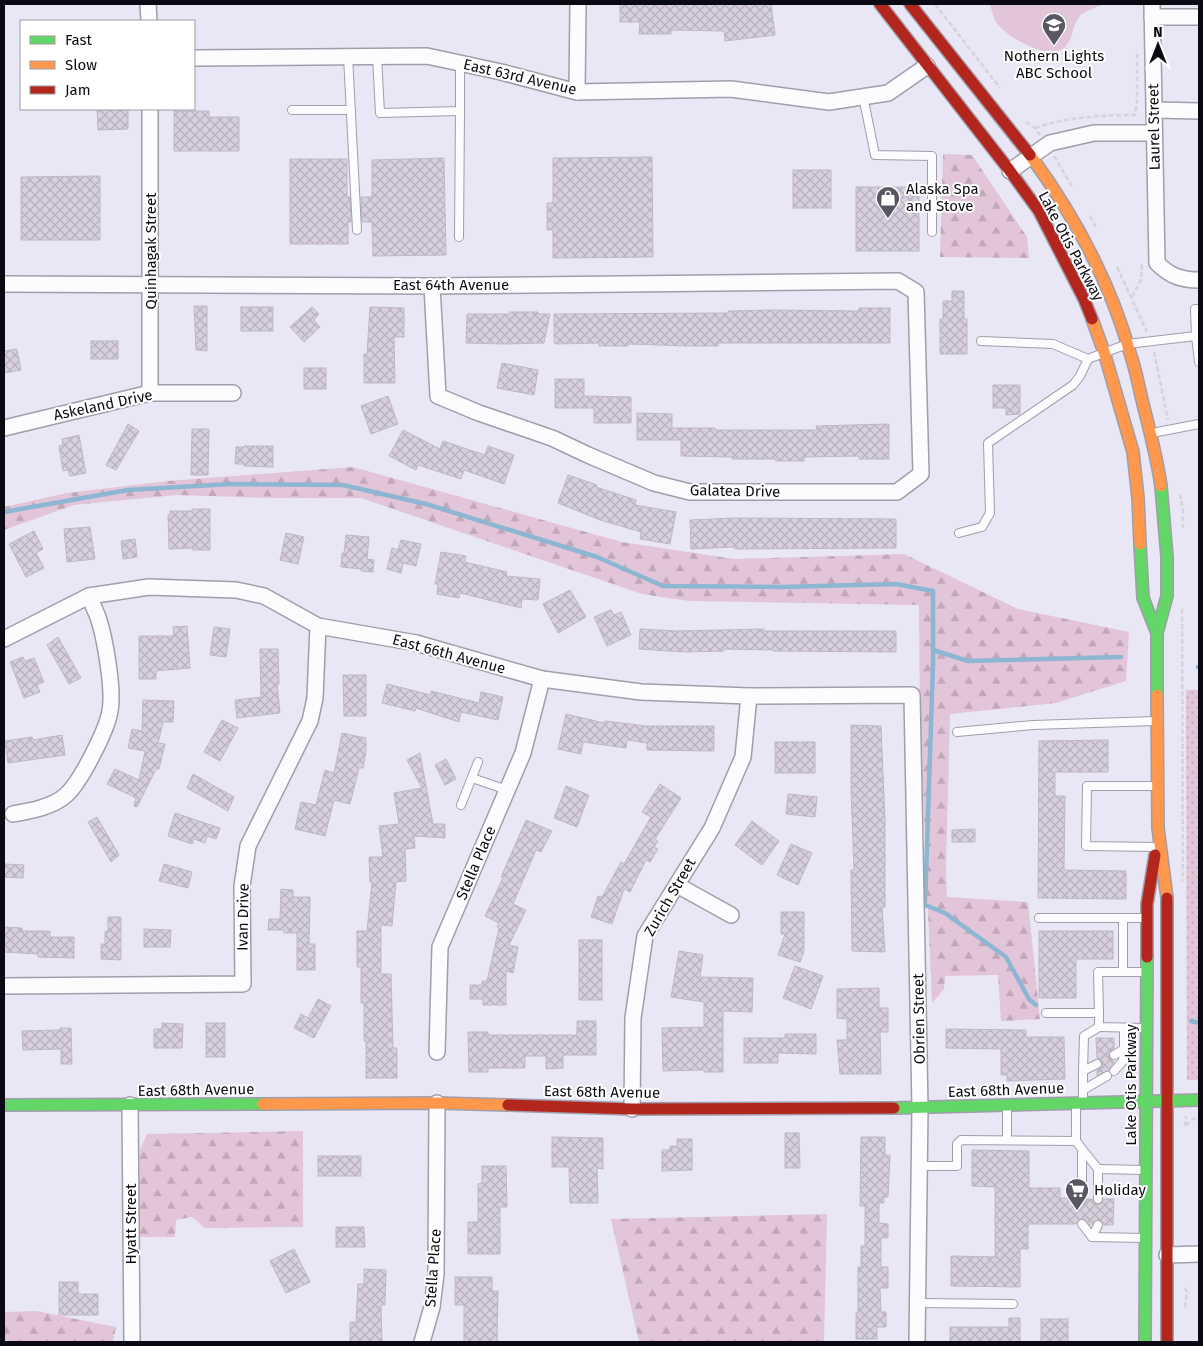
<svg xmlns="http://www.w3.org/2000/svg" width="1203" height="1346" viewBox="0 0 1203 1346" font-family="'Fira Sans',sans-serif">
<defs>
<pattern id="forest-firs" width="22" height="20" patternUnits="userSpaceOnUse" patternTransform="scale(1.25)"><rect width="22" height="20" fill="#e2c5d9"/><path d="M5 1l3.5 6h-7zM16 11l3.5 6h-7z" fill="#c1a8b9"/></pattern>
<pattern id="park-dots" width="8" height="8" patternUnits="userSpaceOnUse" patternTransform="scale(1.25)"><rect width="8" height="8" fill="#e2c5d9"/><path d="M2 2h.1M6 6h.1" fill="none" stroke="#c1a8b9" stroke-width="1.8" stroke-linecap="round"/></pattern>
<pattern id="building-cross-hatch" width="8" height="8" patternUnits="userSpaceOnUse" patternTransform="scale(1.25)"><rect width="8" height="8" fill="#d7cfde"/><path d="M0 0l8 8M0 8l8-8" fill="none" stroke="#b7b0be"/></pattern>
</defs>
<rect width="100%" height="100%" fill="#e9e7f6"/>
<path fill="#e2c5d9" d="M990,4H1103C1096,8 1085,10 1079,17C1072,25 1073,41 1064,48C1048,60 1014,40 1001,28C994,22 992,12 990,4Z"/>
<g fill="url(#forest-firs)">
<polygon points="943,154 972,155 1027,237 1029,258 940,257"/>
<polygon points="353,467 622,542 734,559 904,554 1018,609 1129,632 1126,681 1056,703 950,714 946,868 947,897 1028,902 1040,1019 1001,1021 998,975 945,976 944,989 932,1003 920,727 919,605 689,601 642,594 361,498 269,498 177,495 74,505 4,530 4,507 67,493 168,481"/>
<polygon points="303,1131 303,1227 205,1228 192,1217 176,1220 175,1237 138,1237 140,1150 147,1134"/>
<polygon points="827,1214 824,1342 639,1342 611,1219"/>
<polygon points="36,1311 116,1327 113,1342 4,1342 4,1312"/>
</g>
<polygon fill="url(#park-dots)" points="1186,690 1199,690 1199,1080 1187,1080"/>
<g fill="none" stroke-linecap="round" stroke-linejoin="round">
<g stroke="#8cb6d1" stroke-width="4.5">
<polyline points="4,512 128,490 230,484 343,485 426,504 597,557 663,586 781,587 896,584 933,591 933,664 925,905 945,913 1006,957 1029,999 1036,1005"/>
<polyline points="933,650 968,661 1121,657"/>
<polyline points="1198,667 1199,667"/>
<polyline points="1191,1021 1199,1023"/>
</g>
</g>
<g fill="url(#building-cross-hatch)" stroke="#beb8c4">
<polygon points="620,4 771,4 775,35 725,41 724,31 671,30 671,34 639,34 640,22 620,22"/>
<polygon points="97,109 128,109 128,129 98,130"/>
<polygon points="174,111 209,111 209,117 239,117 239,151 174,151"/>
<polygon points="652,157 653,257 553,258 553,230 547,230 547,203 553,203 553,158"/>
<polygon points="444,158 446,255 373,256 372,222 362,222 361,197 372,197 372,160"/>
<polygon points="290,159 347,159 347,197 350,197 351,222 348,222 348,244 290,244"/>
<rect x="793" y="170" width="38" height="38"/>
<polygon points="100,176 100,240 21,240 21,177"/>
<rect x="856" y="187" width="63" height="64"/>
<polygon points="952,291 964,291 964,319 967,319 967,354 940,354 940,319 943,319 943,301 952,301"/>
<polygon points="194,306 207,306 207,351 196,350"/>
<rect x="241" y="307" width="32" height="24"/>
<polygon points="312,307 319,314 314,320 320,327 304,342 290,327"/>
<polygon points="370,307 404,308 404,337 394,337 395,383 364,383 364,354 367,354"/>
<polygon points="859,308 890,308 890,343 718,343 718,346 688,346 628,344 628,346 599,346 599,343 556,344 554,343 554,314 728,313 728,311 771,310 859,311"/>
<polygon points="509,312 538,312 538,314 550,314 544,343 505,344 466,343 467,314 510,314"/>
<rect x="91" y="341" width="27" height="18"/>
<polygon points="17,349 21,370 4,373 4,351"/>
<polygon points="502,363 538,370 534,395 497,388"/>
<rect x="304" y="368" width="22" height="21"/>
<polygon points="555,379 584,379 584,396 631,397 631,423 594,423 594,408 555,408"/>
<polygon points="993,385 1020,385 1020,414 1006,415 1006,408 993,408"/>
<polygon points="388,396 398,424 371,434 361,406"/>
<polygon points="637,413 672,414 672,428 715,428 715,430 817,430 816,426 889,424 889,459 859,459 859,456 804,457 804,461 776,461 776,459 732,459 732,457 681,456 681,440 637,440"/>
<polygon points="128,424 139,431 116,470 106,465"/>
<polygon points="192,429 209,429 208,475 191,475"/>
<polygon points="403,430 440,449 443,441 485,455 488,446 514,455 504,484 464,470 461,479 418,465 416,470 389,456"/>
<polygon points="79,435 86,473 70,476 68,470 63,471 59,446 63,445 62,439"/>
<polygon points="244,446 273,446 273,467 244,466 244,464 235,464 236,447 244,447"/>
<polygon points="568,475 597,485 596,487 636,500 635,505 676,512 670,544 640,539 641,532 600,520 558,503"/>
<polygon points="192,509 210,509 210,550 193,550 193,548 169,549 168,515 170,515 170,511 192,511"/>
<polygon points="735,518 896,519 896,548 735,549 735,547 691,549 690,520"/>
<polygon points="90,527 95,559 67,562 64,529"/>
<polygon points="34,531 43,549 36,553 44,568 26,577 9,544"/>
<polygon points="286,533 304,537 298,564 280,560"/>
<polygon points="346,535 369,537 367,559 374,560 373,572 361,571 361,569 341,567 342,553 344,553"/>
<polygon points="135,539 137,557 123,559 121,541"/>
<polygon points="401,540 421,544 416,566 403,563 401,573 387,569 392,548 398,550"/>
<polygon points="441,552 466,556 465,562 507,572 506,576 540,579 538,600 522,599 521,608 460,593 459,598 437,594 438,584 435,584"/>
<polygon points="570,590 586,617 558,633 543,604"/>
<polygon points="611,610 614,615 621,612 631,635 607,646 594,617"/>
<polygon points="187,626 190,668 156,671 156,679 139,679 139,636 174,636 173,627"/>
<polygon points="214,627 230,629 226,657 210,655"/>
<polygon points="640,629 677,631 764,629 764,631 896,631 896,652 773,651 773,650 724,649 724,651 685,652 639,649"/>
<polygon points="58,637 81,678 69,684 47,645"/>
<polygon points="260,649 278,649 279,684 277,684 280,713 237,718 235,700 261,697"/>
<polygon points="23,657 25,661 34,658 44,682 37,685 40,692 24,698 10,662"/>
<polygon points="343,675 366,675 366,716 344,716"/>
<polygon points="387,684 431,695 431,691 479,703 481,692 503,697 498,720 461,712 459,722 416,708 415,711 382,703"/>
<polygon points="143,700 174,701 173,722 163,722 158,743 165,744 159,769 156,769 137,807 134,806 136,798 107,784 115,769 139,780 145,751 128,748 132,729 142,731"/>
<polygon points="566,714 604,723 605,721 646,726 714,726 714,751 647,750 647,743 627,740 626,748 583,742 581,754 558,749"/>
<polygon points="222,720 238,728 220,761 204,752"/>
<polygon points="851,725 881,726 885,821 885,907 882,907 885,952 852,951 851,870 854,870 851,791"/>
<polygon points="342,733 366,738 366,752 363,768 359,768 350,804 334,800 325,836 295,829 301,802 316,805 325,770 334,773"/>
<polygon points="62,735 65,755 8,763 5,741 32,737 33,740"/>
<polygon points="1108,740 1108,772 1055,772 1055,796 1065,796 1064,870 1126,871 1126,899 1038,898 1039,741"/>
<rect x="775" y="742" width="40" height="31"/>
<polygon points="420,753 433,824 445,824 445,838 414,836 415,848 405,849 406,881 396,882 392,926 381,925 381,974 391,974 393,1048 397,1048 397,1078 366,1078 366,1041 364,1041 364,1003 361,1003 361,967 357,967 357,931 367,931 372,882 370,882 369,857 383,857 379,826 399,824 394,793 422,788 407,760"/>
<polygon points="446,759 456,779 445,785 435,765"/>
<polygon points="193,774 234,797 228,811 187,788"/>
<polygon points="660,784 681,798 655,839 658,841 654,847 658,849 650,862 646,860 630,892 624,889 612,924 591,917 598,896 602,897 621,862 624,864 651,817 642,812"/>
<polygon points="566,786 589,795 577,827 554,818"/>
<polygon points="788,794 817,797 815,817 786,814"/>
<polygon points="175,813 220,828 216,839 207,836 205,843 194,839 192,844 168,836"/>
<polygon points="97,817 119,855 111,862 88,822"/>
<polygon points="526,820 552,831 541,852 536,850 513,904 526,910 509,945 518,947 513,973 506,971 506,1005 483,1005 483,999 470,999 470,985 482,985 482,981 487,981 499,928 497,927 499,923 485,916 503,878 501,877"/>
<polygon points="752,821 779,841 762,865 735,845"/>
<polygon points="975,829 975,842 952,842 952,830"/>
<polygon points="791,844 812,853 798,885 777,875"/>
<polygon points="4,864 24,865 23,878 4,877"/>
<polygon points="164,864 192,872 188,888 159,881"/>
<polygon points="281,889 293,890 293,897 310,897 309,944 315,944 315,970 297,970 297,933 284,933 284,930 268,930 269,919 280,919"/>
<polygon points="781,912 804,912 804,951 800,962 778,955 785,934 781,934"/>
<polygon points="108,917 121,917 121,960 101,959 101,944 105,944 105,931 108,931"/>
<polygon points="4,927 22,928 22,931 50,931 50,937 74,937 74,958 38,957 38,954 4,952"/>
<polygon points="144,929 171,930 170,947 144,947"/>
<polygon points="1039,931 1113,931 1113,959 1076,959 1076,998 1039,998"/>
<rect x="579" y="940" width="23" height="60"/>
<polygon points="679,951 703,955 700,977 753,978 752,1012 723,1011 723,1072 704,1072 704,1070 663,1071 662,1028 704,1027 704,1002 671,997"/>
<polygon points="795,966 823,976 811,1009 783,998"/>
<polygon points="879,988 879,1008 888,1008 888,1032 880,1032 881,1074 840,1074 837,1040 847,1040 847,1019 837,1018 837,989"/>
<polygon points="318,999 331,1006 314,1038 294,1028 301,1014 308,1018"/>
<polygon points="577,1021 596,1021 596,1055 563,1055 563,1068 546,1069 546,1056 525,1056 525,1068 488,1068 488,1072 469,1072 468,1032 488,1032 488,1035 577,1035"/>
<polygon points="162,1023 183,1024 182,1048 154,1048 154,1029 162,1029"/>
<rect x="206" y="1023" width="19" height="34"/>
<polygon points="60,1028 71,1028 72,1064 61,1064 61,1049 23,1050 22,1031 60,1030"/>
<polygon points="946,1029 1026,1030 1026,1037 1064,1037 1065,1079 1007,1081 1007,1075 1001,1075 1001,1049 946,1048"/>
<polygon points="785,1034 816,1034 816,1054 778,1053 778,1063 744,1063 744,1038 785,1038"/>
<polygon points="1096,1038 1114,1038 1114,1048 1108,1055 1109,1058 1114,1061 1114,1062 1108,1071 1097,1076 1097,1070 1101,1067 1103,1064 1100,1060 1097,1058"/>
<polygon points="785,1133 799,1133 800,1168 785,1168"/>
<polygon points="552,1137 603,1138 603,1169 597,1168 598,1203 570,1203 569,1167 552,1167"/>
<polygon points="861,1137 885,1137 885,1155 890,1155 888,1197 884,1197 884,1203 879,1203 879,1223 888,1224 888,1238 881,1238 881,1267 888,1267 888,1288 880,1288 881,1312 886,1312 886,1327 877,1327 877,1339 856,1339 856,1313 858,1313 858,1267 861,1267 861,1246 865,1246 865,1206 860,1206"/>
<polygon points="677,1139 692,1139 692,1170 662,1171 662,1150 670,1150 670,1146 677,1146"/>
<polygon points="972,1150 1029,1151 1029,1188 1060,1188 1060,1198 1076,1198 1077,1201 1082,1204 1085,1203 1088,1199 1092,1199 1093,1202 1098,1205 1101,1204 1104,1199 1114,1199 1113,1225 1104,1225 1102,1222 1098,1219 1090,1225 1086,1220 1082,1218 1078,1220 1076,1224 1028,1224 1028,1249 1020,1249 1020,1287 951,1286 951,1256 995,1257 995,1187 972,1186"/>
<rect x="318" y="1156" width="43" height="20"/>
<polygon points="482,1166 506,1166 507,1207 500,1207 500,1254 468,1254 468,1222 478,1222 478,1184 482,1183"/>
<polygon points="336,1227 364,1227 365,1247 336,1247"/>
<polygon points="294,1249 310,1282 286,1293 270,1261"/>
<polygon points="364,1269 386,1270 385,1305 381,1305 382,1342 350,1342 350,1322 356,1322 358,1284 364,1284"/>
<polygon points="455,1277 492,1277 492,1291 498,1291 497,1342 464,1342 464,1305 455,1305"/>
<polygon points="59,1282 78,1282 78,1294 98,1294 98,1315 59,1315"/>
<polygon points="1009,1318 1020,1318 1020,1342 950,1342 950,1327 1009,1327"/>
<rect x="1041" y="1319" width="27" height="23"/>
</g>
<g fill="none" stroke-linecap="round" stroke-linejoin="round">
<g stroke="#9f9eaa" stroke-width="10">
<g id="lane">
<polyline points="348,56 357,230"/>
<polyline points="377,56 380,113 460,111 460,63"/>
<polyline points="863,96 875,155 932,156 932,232"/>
<polyline points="292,110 351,110"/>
<polyline points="459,237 460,111"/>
<polyline points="1196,336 1195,309 1199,309"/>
<polyline points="981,341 1053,344 1088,359 1127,344 1196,336 1199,362"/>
<polyline points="1152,433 1199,424"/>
<polyline points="959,533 982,527 990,513 988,443 1073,385 1080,376 1088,359"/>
<polyline points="957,732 1033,725 1156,721"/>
<polyline points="472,778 507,790"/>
<polyline points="461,805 478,762"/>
<polyline points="1156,847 1086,846 1087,786 1156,786"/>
<polyline points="1039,918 1145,918"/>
<polyline points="1123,918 1123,972 1147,972"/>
<polyline points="1046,1013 1099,1013 1098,972 1123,972"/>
<polyline points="1099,1013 1099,1027 1145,1028"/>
<polyline points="1114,1055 1124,1049 1124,1028"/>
<polyline points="1083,1071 1084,1036 1099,1027"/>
<polyline points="1114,1071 1123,1061 1124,1049"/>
<polyline points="1083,1090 1107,1076"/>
<polyline points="1083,1102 1083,1071 1097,1064"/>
<polyline points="1076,1103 1076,1141"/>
<polyline points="1007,1107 1007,1140"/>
<polyline points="1082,1149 1098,1169 1098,1199"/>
<polyline points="920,1166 957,1166 957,1144 961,1140 1076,1141 1082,1149 1082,1198"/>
<polyline points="1098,1169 1145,1170"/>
<polyline points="1082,1224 1092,1237 1145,1238"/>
<polyline points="1092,1237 1098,1225"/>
<polyline points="918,1303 1013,1304"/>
</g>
</g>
<g stroke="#9f9eaa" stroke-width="18">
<g id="street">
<polyline points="148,4 149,21"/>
<path d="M1152,4L1157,263C1170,276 1181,280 1199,280"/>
<polyline points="1152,17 1199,17"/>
<polyline points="194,58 427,56 501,72 577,92 731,89 829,102 888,93 927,66"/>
<polyline points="577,92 578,4"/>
<polyline points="150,109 150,393"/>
<polyline points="1154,110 1199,111"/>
<polyline points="1010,171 1050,143 1094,133 1154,133"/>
<polyline points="4,284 432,286 898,281 916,292 921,474 897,492 690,492 654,483 588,455 552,438 479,413 438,396 432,286"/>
<polyline points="4,428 150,393 233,393"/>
<polyline points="4,639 89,596 149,587 236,590 264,596 318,626 416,643 542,679 641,692 749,696 912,695 920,1108 917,1342"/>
<path d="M13,814C30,811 53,807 66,795C80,783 107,730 110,711C114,690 105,638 98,617C95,610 92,603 89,596"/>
<polyline points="677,885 731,915"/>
<polyline points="4,986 243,984 242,886 248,846 310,721 315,698 318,626"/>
<polyline points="437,1052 440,947 523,753 542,679"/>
<polyline points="130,1105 132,1342"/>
<polyline points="632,1109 633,1018 645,936 712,828 743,757 749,696"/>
<polyline points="1167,1255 1199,1254"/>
<polyline points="422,1342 432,1307 436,1274 437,1103"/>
</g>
</g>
<g stroke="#9f9eaa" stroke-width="14">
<g id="fast">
<polyline points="1140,544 1143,598 1157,633"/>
<polyline points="1157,695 1157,633 1167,596 1167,557 1161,486"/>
<polyline points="4,1105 263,1104"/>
<polyline points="894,1108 1199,1100"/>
<polyline points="1145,1342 1147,957"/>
</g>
</g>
<g stroke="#9f9eaa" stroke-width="14">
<g id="slow">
<path d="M1030,155C1074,215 1111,284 1131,356C1136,371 1139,388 1143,404C1150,431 1157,458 1161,486"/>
<polyline points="1092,319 1104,352 1133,452 1138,498 1140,544"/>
<polyline points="1157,695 1158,828 1167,898"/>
<polyline points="263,1104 437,1103 508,1105"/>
</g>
</g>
<g stroke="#9f9eaa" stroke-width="14">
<g id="jam">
<polyline points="880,4 1010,171 1039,211 1084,299 1092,319"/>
<polyline points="910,4 1030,155"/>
<polyline points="1167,898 1167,1342"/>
<polyline points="1147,957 1147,904 1155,855"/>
<polyline points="508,1105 632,1109 894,1108"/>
</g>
</g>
<g stroke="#d5d4d8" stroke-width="2.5" stroke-dasharray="5 2.5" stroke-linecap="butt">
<polyline points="935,4 1000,88"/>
<polyline points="1026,122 1035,128 1040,135"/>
<path d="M1035,128C1067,117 1101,115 1135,115L1137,102V51"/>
<polyline points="1054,156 1073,188"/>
<polyline points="1090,216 1096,227"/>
<polyline points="1117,267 1147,332"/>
<polyline points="1132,297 1141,280 1142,263"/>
<polyline points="1154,352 1168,420"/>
<polyline points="1180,494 1183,511 1183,528"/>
<path d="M1182,609C1183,700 1182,790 1183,881"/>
<polyline points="1186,1125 1193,1119 1199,1119"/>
<polyline points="1185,1126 1186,1116"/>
<polyline points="1121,1127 1129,1127"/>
<polyline points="1185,1288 1187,1292 1185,1309"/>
</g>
<use href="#lane" stroke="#fcfbfe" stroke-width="8"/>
<use href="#street" stroke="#fcfbfe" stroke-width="15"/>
<use href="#fast" stroke="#63d668" stroke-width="11"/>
<use href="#slow" stroke="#ff974d" stroke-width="11"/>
<use href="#jam" stroke="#b3261e" stroke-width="11"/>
</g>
<defs>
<g id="school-pin" transform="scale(1.25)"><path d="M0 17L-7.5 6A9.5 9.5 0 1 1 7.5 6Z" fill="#595763" stroke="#fff"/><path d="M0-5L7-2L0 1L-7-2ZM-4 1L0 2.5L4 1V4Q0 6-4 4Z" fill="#fff"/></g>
<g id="shop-pin" transform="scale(1.25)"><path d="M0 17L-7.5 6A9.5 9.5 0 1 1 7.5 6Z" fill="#595763" stroke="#fff"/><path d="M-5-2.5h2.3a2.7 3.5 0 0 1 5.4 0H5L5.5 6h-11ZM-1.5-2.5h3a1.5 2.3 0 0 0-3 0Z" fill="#fff"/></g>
<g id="supermarket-pin" transform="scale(1.25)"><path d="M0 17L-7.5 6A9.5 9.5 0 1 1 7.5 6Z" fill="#595763" stroke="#fff"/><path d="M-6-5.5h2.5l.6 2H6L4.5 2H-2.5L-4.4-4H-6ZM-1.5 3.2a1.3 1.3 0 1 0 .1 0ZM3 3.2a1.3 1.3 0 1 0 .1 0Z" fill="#fff"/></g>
</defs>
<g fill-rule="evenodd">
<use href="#school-pin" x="1054" y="25"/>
<use href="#shop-pin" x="888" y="198"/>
<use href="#supermarket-pin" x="1077" y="1190"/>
</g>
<g text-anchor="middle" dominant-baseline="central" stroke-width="4" stroke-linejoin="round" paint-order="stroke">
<g font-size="15" fill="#0b0a14" stroke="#fff" text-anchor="start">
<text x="1054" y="56" text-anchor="middle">Nothern Lights<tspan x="1054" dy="17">ABC School</tspan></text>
<text x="906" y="189">Alaska Spa<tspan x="906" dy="17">and Stove</tspan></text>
<text x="1094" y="1190">Holiday</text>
</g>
<g font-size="15" fill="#0b0a14" stroke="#fff">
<text transform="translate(520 77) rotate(13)">East 63rd Avenue</text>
<text transform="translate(1154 127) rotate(-91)">Laurel Street</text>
<text transform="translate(1071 246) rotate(62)">Lake Otis Parkway</text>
<text transform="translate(151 251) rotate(-90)">Quinhagak Street</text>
<text x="451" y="285">East 64th Avenue</text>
<text transform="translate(103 405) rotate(-12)">Askeland Drive</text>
<text transform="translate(735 491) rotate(1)">Galatea Drive</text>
<text transform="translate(449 654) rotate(15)">East 66th Avenue</text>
<text transform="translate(476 863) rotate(-67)">Stella Place</text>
<text transform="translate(670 897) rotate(-60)">Zurich Street</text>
<text transform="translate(243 917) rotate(-89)">Ivan Drive</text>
<text transform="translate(919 1019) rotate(-91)">Obrien Street</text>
<text transform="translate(1131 1085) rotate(-90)">Lake Otis Parkway</text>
<text transform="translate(196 1090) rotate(-1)">East 68th Avenue</text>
<text transform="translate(1006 1090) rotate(-2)">East 68th Avenue</text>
<text transform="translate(602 1092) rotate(1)">East 68th Avenue</text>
<text transform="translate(131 1224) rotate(-90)">Hyatt Street</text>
<text transform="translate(433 1268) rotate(-86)">Stella Place</text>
</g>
</g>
<rect width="1203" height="1346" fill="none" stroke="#0b0a14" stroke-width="10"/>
<rect x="20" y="20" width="175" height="90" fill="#ffffff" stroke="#9d9da1"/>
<rect x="30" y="36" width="25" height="8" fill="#63d668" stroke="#9d9da1"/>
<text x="65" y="45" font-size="15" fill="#0b0a14">Fast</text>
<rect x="30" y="61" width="25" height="8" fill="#ff974d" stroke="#9d9da1"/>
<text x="65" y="70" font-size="15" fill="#0b0a14">Slow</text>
<rect x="30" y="86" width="25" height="8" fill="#b3261e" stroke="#9d9da1"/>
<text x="65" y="95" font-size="15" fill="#0b0a14">Jam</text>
<g transform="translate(1158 45)" stroke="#ffffff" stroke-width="4" paint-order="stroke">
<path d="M0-4L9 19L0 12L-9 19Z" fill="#0b0a14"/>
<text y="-8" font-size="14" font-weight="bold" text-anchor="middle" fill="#0b0a14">N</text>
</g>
</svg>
